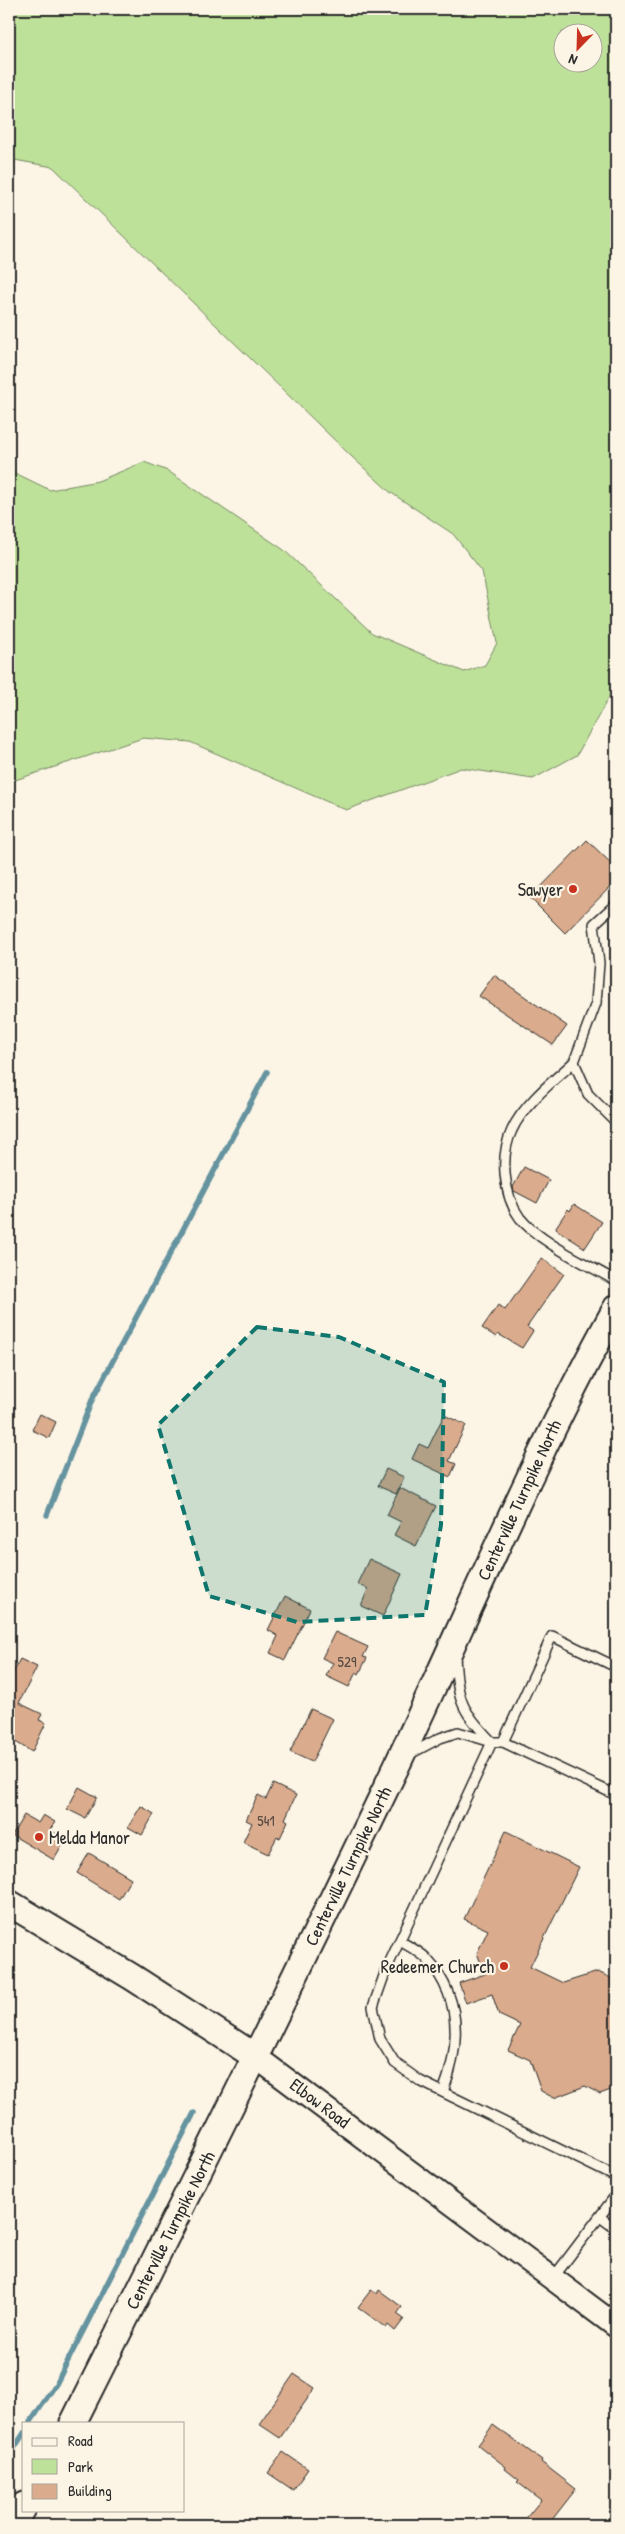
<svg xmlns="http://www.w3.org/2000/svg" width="625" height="2534" viewBox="0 0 625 2534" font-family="'Patrick Hand',sans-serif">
<rect width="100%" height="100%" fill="#fcf5e5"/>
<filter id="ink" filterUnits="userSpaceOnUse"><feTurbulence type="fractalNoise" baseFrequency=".02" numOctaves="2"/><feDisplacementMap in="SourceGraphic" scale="10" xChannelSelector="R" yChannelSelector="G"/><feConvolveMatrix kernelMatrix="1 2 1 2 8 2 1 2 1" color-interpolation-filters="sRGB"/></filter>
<g filter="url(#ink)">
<path fill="#bee19a" stroke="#748662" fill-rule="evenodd" d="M9,9H616V684L577,755L533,779L461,768L346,810L190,742L143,738L9,782V470L50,490L98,481L144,462L168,471L284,550L372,633L464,672L485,665L497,643L482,571L453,534L390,492L351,456L53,167L9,159ZM562,32H592V62H562Z"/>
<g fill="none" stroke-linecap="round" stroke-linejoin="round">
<g stroke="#65939f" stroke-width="5.5">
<polyline points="47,1515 92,1400 267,1072"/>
<polyline points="30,2423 56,2384 194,2113"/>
<polyline points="9,2456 24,2433"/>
</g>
</g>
<g fill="#daab8c" stroke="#2b2b2b">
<polygon points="587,840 616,868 616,881 565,933 530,898"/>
<polygon points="494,975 567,1026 553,1045 479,996"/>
<polygon points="524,1167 549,1180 537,1203 514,1191 513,1187"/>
<polygon points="574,1204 602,1222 585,1248 557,1230 556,1227 568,1209 570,1211"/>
<polygon points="542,1258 564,1274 527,1327 533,1331 522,1348 498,1334 496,1337 482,1328 498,1305 505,1310"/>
<polygon points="40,1414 56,1422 49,1438 32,1430"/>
<polygon points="444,1415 466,1425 449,1461 456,1464 450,1477 412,1459 419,1444 428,1448"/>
<polygon points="386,1469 404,1477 396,1494 378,1486"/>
<polygon points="400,1488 436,1506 416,1546 394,1535 401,1522 387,1515"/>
<polygon points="369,1559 402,1574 383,1616 361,1606 368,1589 357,1584"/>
<polygon points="285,1596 310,1609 285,1660 270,1653 278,1636 268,1630"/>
<polygon points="335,1632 368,1647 363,1657 367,1658 359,1674 356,1672 349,1687 326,1676 333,1663 322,1658"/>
<polygon points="20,1659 37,1667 19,1703 42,1714 39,1720 46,1723 32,1752 9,1738 9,1671 13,1673"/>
<polygon points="311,1709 333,1719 312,1762 290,1752"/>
<polygon points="273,1784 296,1795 285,1819 288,1821 280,1838 277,1837 268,1854 243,1842 252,1823 246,1820 258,1795 266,1799"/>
<polygon points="79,1787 97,1797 85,1818 67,1809"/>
<polygon points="141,1806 154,1814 142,1835 128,1827"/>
<polygon points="24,1815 38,1823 43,1815 55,1822 50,1830 66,1839 54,1860 12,1835"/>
<polygon points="506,1831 579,1867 530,1967 563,1983 598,1972 611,1978 616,1995 616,2088 600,2094 585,2086 554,2098 541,2091 530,2060 508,2050 520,2025 499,2015 492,1994 466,2003 459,1983 485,1974 477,1953 488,1930 464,1919"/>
<polygon points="89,1853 131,1878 119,1899 77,1873"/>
<polygon points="371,2290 377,2294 379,2290 402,2307 397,2314 404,2319 395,2331 388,2325 386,2328 358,2307"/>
<polygon points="294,2374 315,2388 280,2438 259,2424"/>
<polygon points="493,2425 542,2460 541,2462 576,2489 548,2525 524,2525 529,2519 527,2517 541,2500 517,2482 519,2480 505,2469 506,2467 478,2445"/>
<polygon points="283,2452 308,2469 293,2490 268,2473"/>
</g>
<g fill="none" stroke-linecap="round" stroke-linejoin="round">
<g stroke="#2b2b2b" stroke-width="12">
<g id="service">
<polyline points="616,904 594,924 599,963 596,1003 574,1062 588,1094 616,1122"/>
<path d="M574,1062C554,1080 523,1105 512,1130C500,1155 503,1195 520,1218C539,1242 589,1265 616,1281"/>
<polyline points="616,1667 552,1636 503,1742 616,1795"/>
<polyline points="503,1742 492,1742 386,1970 373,2007 380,2039 395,2063 420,2081 616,2177"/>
<path d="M408,1755L440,1738L458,1732L492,1742C461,1710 458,1702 455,1657"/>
<path d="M400,1941C408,1946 419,1951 426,1958C462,1997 461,2045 443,2092"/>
<polyline points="600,2217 616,2229"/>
<polyline points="553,2278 616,2195"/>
</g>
</g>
<g stroke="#2b2b2b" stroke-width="26">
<polyline id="tertiary" points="256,2057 616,2326"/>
</g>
<g stroke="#2b2b2b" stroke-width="29">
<g id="secondary">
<polyline points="9,1903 132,1977 256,2057"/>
<path d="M73,2423C183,2204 292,1984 398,1763C470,1610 534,1455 616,1308"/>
<polyline points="13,2525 24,2505"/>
</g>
</g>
<use href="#service" stroke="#fcf5e5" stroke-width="9"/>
<use href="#tertiary" stroke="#fcf5e5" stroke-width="22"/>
<use href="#secondary" stroke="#fcf5e5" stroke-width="25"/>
</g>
</g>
<path fill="#0f766e" fill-opacity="0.2" stroke="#0f766e" stroke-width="4" stroke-dasharray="10 6" stroke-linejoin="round" d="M257,1327L339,1337L444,1382L441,1525L425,1615L297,1622L209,1596L158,1425Z"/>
<g fill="#c8321e" stroke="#fcf5e5" stroke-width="2">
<circle cx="573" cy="889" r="5"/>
<circle cx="39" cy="1837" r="5"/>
<circle cx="504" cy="1966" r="5"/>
</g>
<g text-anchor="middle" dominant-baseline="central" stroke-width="4.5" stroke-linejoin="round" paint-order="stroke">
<g font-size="15" fill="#574b43">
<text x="347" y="1661">529</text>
<text x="266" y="1820">541</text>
</g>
<g font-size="18" fill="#2b2b2b" stroke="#fcf5e5" text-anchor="end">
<text x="563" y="889">Sawyer</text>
<text x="49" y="1837" text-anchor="start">Melda Manor</text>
<text x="494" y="1966">Redeemer Church</text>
</g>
<g font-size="18" fill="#2b2b2b" stroke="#fcf5e5">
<text transform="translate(519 1500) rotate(-65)">Centerville Turnpike North</text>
<text transform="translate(348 1866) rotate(-64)">Centerville Turnpike North</text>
<text transform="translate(320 2103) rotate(37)">Elbow Road</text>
<text transform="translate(170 2230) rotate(-63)">Centerville Turnpike North</text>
</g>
</g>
<rect width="625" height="2534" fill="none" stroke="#fcf5e5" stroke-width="30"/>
<rect x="15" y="15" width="595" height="2504" fill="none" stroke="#2b2b2b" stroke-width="2" filter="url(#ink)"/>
<rect x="22" y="2422" width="162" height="90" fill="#fcf5e5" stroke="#a8a49b"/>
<rect x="32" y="2438" width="25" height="8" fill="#fcf5e5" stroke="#a8a49b"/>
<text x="68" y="2446" font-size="15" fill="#2b2b2b">Road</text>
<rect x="32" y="2459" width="25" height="15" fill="#bee19a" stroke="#a8a49b"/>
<text x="68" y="2472" font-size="15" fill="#2b2b2b">Park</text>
<rect x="32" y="2484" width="25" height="15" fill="#daab8c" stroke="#a8a49b"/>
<text x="68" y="2496" font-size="15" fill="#2b2b2b">Building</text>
<g transform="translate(578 48) rotate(203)"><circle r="24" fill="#fcf5e5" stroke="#a8a49b"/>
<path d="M0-4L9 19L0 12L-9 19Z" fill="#c8321e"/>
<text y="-8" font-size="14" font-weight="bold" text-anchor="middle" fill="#2b2b2b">N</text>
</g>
</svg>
